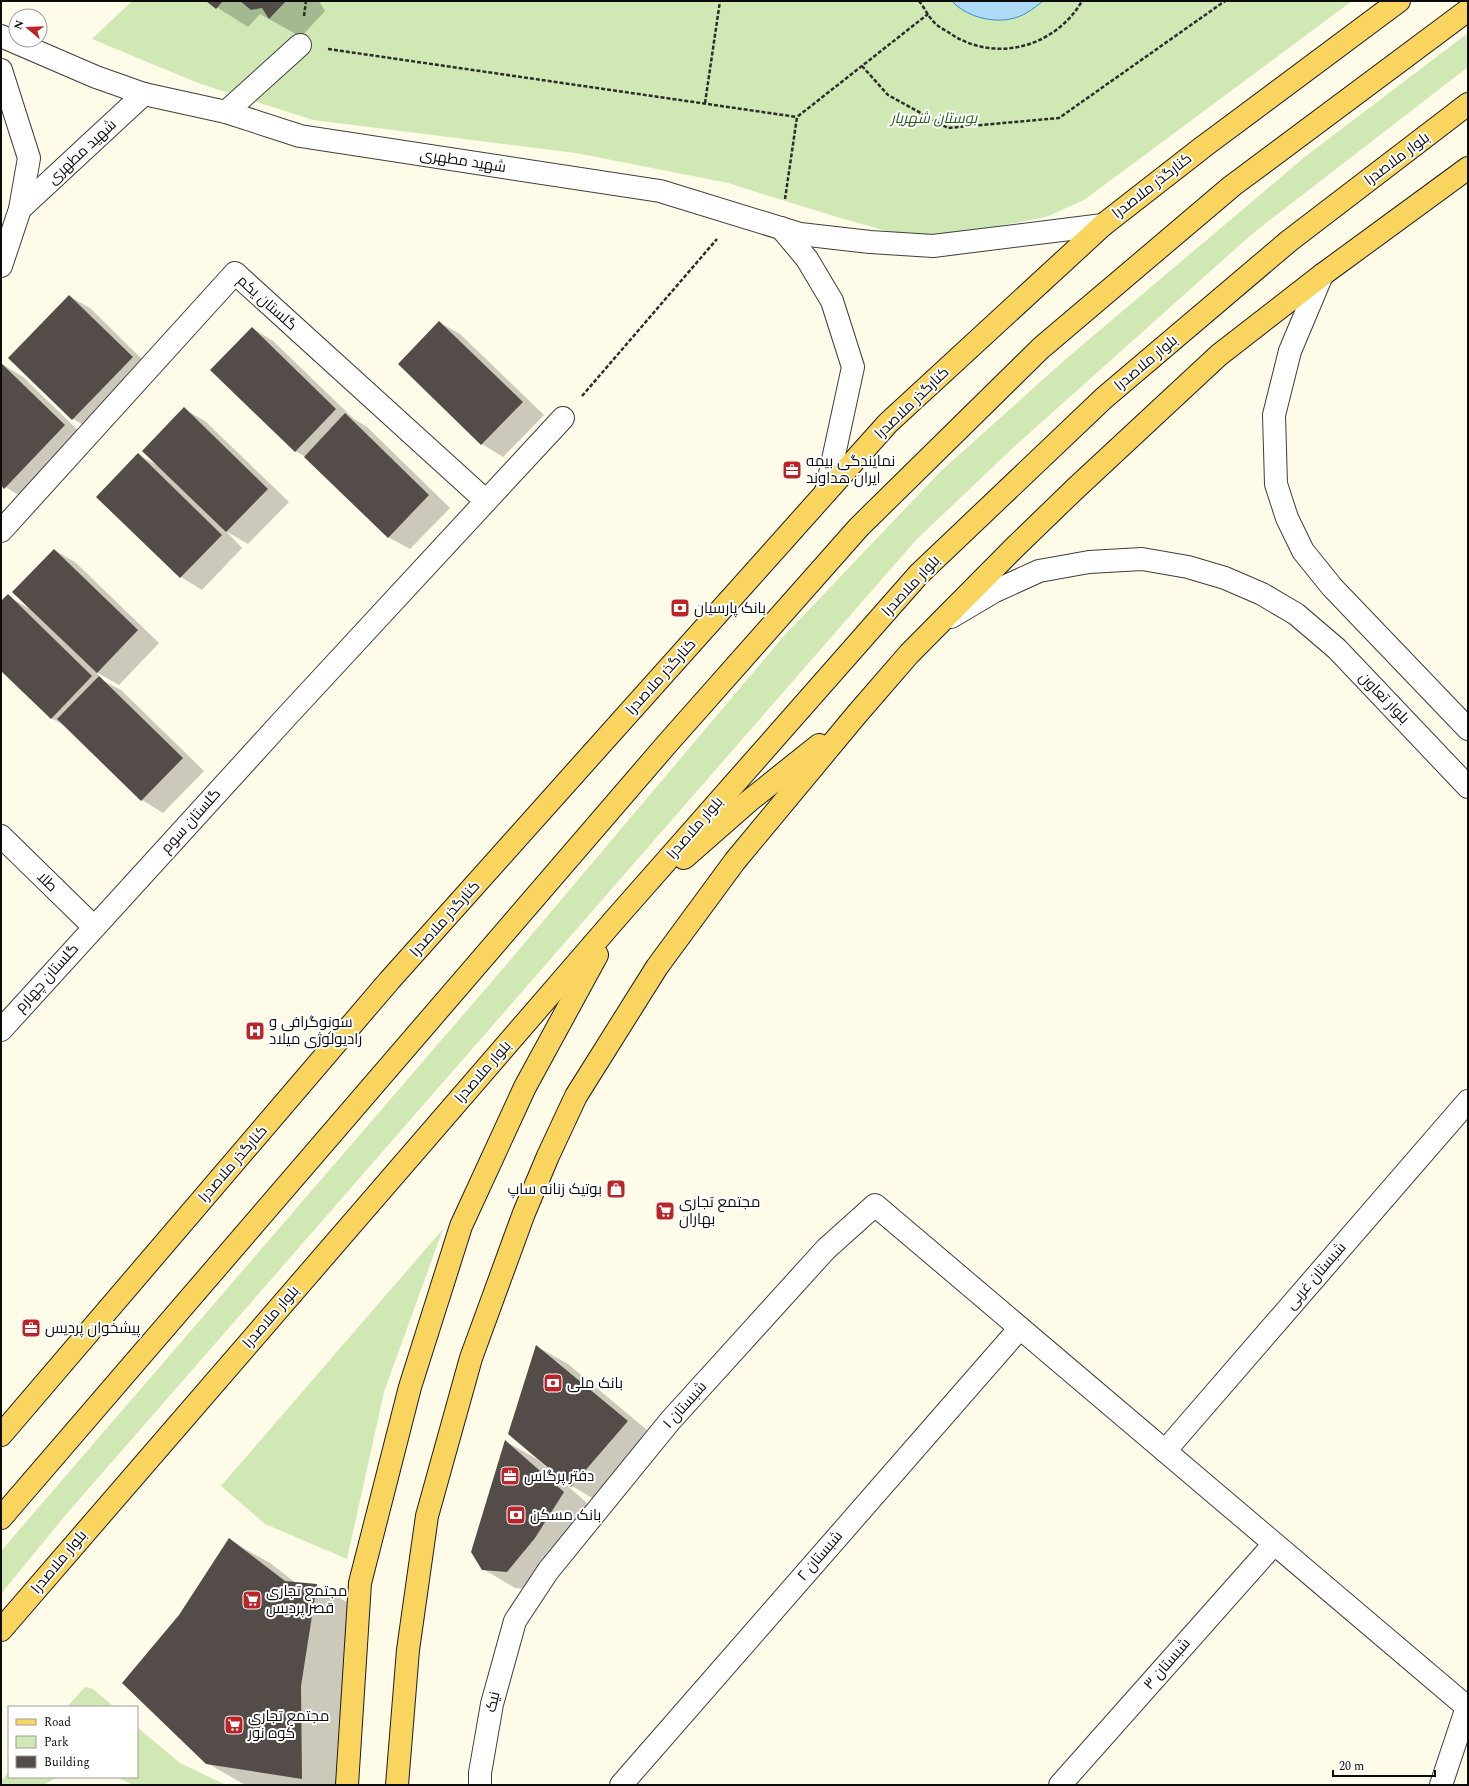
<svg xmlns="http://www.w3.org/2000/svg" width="1469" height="1786" viewBox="0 0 1469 1786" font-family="Spectral,Cairo,serif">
<rect width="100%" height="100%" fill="#fffbe9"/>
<g fill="#cfe8b4">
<polygon points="132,1 1352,1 1084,200 1046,217 957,234 905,236 840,218 728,183 576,153 313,120 198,83 92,39"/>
<polygon points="1468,33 1468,67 1252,234 1016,445 916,540 63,1518 1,1594 1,1551 501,971 784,636 941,471 1067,358 1306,156"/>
<polygon points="443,1229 384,1392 347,1559 265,1524 221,1486"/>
<polygon points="85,1687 93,1689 114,1707 67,1707"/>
<polygon points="137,1727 180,1763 226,1785 134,1785 118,1778 109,1777 137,1777"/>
<polygon points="9,1772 9,1777 71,1777 54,1779 43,1785 1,1785 1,1781"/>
</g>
<path fill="#aedaf6" stroke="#358fcd" d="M952,1H1043C1033,9 1023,17 1010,19C991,23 965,16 952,1Z"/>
<g fill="#0003">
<polygon points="207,1 319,1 325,11 301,37 260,14 248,27"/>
<polygon points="69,296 90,308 153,370 94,431 73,419"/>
<polygon points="439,322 460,334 544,415 503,457 482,444 399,364"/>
<polygon points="252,328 273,341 354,419 367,427 450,508 410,549 388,537 306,457 295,451"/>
<polygon points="2,364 23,377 86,438 26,500 1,484"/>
<polygon points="184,409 205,421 289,502 248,544 226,531 242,548 202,590 181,577 97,497 138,455 159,466"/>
<polygon points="54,550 75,562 159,643 119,685 96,672 104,681 121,690 204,771 163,813 142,800 67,727 51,718 1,670 1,603 8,596 30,609"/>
<polygon points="536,1346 568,1364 659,1440 604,1505 572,1486 510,1433"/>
<polygon points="505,1441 537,1459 596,1511 539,1590 515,1588 483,1569"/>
<polygon points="229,1540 270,1563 296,1583 317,1585 359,1609 343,1785 245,1785 207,1763 179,1616"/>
</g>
<g fill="#544c48">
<polygon points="206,1 223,1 216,9"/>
<polygon points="240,1 286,1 269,19 262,8 251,10"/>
<polygon points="69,295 133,357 72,420 8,358"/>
<polygon points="439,321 523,402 481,445 398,364"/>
<polygon points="252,327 336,409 295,452 210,370"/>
<polygon points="1,363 65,425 4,489 1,485"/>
<polygon points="184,407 268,489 226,532 142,451"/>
<polygon points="345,413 429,495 388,538 304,457"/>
<polygon points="138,453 222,535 180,578 96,497"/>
<polygon points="54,549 138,630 97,673 12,592"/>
<polygon points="8,594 92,676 51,719 1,671 1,601"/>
<polygon points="99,676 183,758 141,801 57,719"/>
<polygon points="536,1345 628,1421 571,1487 508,1434"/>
<polygon points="505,1440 564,1492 535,1538 507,1572 482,1570 471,1552"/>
<polygon points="229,1538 285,1581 317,1584 301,1686 302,1779 206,1764 122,1683 179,1615"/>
</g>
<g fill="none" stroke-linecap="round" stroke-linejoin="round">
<g stroke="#3e3e3e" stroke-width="24">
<g id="minor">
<polyline points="1,36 96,77 144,94"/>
<polyline points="1,70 29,158 20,209 1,266"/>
<polyline points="226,112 300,45"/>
<polyline points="20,209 144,94 226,112 300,136 660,191 800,234 870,242 933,246 1103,225"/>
<polyline points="781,228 807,259 832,301 853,367 826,492"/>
<polyline points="1322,275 1290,351 1274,415 1276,484 1287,518 1303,551 1332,587 1468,729"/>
<polyline points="1,531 235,273 486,501"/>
<polyline points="951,617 995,591 1039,571 1089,562 1142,559 1188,567 1225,578 1262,594 1296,614 1337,649 1468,787"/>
<polyline points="1,836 94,927"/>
<polyline points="1,1030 288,715 563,418"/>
<polyline points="1165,1451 1468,1101"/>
<polyline points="480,1785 480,1773 492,1704 515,1621 548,1571 670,1421 826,1249 875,1205 1467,1707"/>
<polyline points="621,1785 1020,1328"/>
<polyline points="1060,1785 1274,1544"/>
<polyline points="1441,1785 1468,1704"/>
</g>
</g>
<g stroke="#1c1c1c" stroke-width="24">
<g id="major">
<polyline points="684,858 749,801 819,745"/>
<polyline points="1,1435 389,981 888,423 1103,225 1203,147 1399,1"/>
<polyline points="1,1518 666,745 859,527 1041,348 1232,186 1468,10"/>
<polyline points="1,1630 617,917 919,574 1104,398 1289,241 1468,104"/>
<polyline points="347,1785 360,1583 410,1387 461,1226 525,1087 597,955"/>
<polyline points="397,1785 408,1650 427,1516 471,1358 524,1213 548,1156 576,1096 657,967 735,861 857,714 909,654 1015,547 1076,488 1219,355 1322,275 1468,168"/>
</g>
</g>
<g stroke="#2d2d2d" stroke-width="2.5" stroke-dasharray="4 2" stroke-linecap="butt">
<path d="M919,1C924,7 928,16 933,21C937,26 943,29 948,32C993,64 1055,48 1082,1"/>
<polyline points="304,16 306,1"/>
<polyline points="328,49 797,117"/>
<polyline points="862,66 888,95 948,128 1059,118 1225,1"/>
<polyline points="705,103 720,1"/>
<polyline points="785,199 797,117 928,14"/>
<polyline points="582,396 717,239"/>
</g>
<use href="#minor" stroke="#fff" stroke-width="22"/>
<use href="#major" stroke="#f9d55f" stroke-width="22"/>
</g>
<defs>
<g id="office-square" transform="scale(1)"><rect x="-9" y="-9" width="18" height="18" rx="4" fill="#bb2429" stroke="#fff"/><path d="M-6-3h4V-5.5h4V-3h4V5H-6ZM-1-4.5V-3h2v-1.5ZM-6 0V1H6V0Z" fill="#fff"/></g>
<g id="bank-square" transform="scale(1)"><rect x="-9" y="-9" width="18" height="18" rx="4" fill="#bb2429" stroke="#fff"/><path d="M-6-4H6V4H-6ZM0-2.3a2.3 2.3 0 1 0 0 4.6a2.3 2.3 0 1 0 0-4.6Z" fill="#fff"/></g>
<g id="hospital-square" transform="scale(1)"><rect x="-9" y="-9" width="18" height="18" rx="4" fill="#bb2429" stroke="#fff"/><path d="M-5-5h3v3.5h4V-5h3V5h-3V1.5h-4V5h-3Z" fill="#fff"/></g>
<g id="shop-square" transform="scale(1)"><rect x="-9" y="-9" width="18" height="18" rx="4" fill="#bb2429" stroke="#fff"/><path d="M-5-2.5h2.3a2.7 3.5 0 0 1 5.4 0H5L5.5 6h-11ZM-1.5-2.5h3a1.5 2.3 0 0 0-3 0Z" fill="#fff"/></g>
<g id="supermarket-square" transform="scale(1)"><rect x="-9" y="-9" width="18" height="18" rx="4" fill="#bb2429" stroke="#fff"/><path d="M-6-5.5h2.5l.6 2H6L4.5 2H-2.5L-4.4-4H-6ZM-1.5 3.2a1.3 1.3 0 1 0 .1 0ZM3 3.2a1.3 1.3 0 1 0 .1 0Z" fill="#fff"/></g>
</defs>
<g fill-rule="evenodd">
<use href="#office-square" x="792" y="470"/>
<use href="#bank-square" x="680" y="608"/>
<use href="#hospital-square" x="255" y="1031"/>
<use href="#shop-square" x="616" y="1189"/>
<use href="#supermarket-square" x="665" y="1211"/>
<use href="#office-square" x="31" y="1328"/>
<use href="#bank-square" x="553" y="1383"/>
<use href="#office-square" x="510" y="1476"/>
<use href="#bank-square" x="516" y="1515"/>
<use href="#supermarket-square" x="252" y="1600"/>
<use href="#supermarket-square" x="234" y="1725"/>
</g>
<g text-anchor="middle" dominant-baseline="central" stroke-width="4" stroke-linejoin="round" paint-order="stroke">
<g font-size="15" font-style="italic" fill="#2a621c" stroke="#fff">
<text x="934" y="118">بوستان شهریار</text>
</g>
<g font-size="15" fill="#0b0b0b" stroke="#fff">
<text transform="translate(82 152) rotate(-43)">شهید مطهری</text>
<text transform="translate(1397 159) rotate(-37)">بلوار ملاصدرا</text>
<text transform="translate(463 161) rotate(9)">شهید مطهری</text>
<text transform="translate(1152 186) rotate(-38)">کنارگذر ملاصدرا</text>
<text transform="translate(267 303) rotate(42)">گلستان یکم</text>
<text transform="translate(1146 363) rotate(-40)">بلوار ملاصدرا</text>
<text transform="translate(912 403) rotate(-44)">کنارگذر ملاصدرا</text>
<text transform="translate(911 586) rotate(-47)">بلوار ملاصدرا</text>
<text transform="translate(661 677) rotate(-48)">کنارگذر ملاصدرا</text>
<text transform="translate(1384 698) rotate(46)">بلوار تعاون</text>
<text transform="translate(191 821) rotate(-48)">گلستان سوم</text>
<text transform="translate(695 828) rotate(-49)">بلوار ملاصدرا</text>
<text transform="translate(47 882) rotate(44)">طلا</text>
<text transform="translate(445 919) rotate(-48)">کنارگذر ملاصدرا</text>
<text transform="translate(47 978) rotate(-48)">گلستان چهارم</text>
<text transform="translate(483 1072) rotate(-49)">بلوار ملاصدرا</text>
<text transform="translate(233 1164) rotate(-49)">کنارگذر ملاصدرا</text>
<text transform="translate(1316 1276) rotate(-49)">شبستان غربی</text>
<text transform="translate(271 1317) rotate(-49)">بلوار ملاصدرا</text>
<text transform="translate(685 1405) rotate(-48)">شبستان ۱</text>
<text transform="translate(820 1556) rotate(-49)">شبستان ۲</text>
<text transform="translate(59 1562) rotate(-50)">بلوار ملاصدرا</text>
<text transform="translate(1167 1664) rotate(-49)">شبستان ۳</text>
<text transform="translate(493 1702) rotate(-77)">نیک</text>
</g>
<g font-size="15" fill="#0b0b0b" stroke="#fff" text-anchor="start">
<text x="806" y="461">نمایندگی بیمه<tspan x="806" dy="17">ایران هداوند</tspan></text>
<text x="694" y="608">بانک پارسیان</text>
<text x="269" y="1022">سونوگرافی و<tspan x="269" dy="17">رادیولوژی میلاد</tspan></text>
<text x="602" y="1189" text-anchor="end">بوتیک زنانه ساپ</text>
<text x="679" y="1202">مجتمع تجاری<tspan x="679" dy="17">بهاران</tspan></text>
<text x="45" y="1328">پیشخوان پردیس</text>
<text x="567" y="1383">بانک ملی</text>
<text x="524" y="1476">دفتر پرگاس</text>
<text x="530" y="1515">بانک مسکن</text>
<text x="266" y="1591">مجتمع تجاری<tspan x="266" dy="17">قصر پردیس</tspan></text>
<text x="248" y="1716">مجتمع تجاری<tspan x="248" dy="17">کوه نور</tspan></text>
</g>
</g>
<rect width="1469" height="1786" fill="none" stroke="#0b0b0b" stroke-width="4"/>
<rect x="8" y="1706" width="130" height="72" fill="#ffffff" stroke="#9d9d9d"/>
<rect x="16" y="1719" width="20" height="6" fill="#f9d55f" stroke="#9d9d9d"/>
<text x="44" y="1726" font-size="12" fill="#0b0b0b">Road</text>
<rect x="16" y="1736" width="20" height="12" fill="#cfe8b4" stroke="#9d9d9d"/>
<text x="44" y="1746" font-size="12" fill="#0b0b0b">Park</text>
<rect x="16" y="1756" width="20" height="12" fill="#544c48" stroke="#9d9d9d"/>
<text x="44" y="1766" font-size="12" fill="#0b0b0b">Building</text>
<g transform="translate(28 28) rotate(289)"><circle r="19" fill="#ffffff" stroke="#9d9d9d"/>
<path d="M0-3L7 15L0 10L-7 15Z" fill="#bb2429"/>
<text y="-6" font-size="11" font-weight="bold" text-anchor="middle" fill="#0b0b0b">N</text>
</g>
<path d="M1333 1770v6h102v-6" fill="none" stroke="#0b0b0b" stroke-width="2"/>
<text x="1339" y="1770" font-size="12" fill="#0b0b0b" stroke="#ffffff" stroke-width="3" paint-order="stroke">20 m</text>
</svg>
